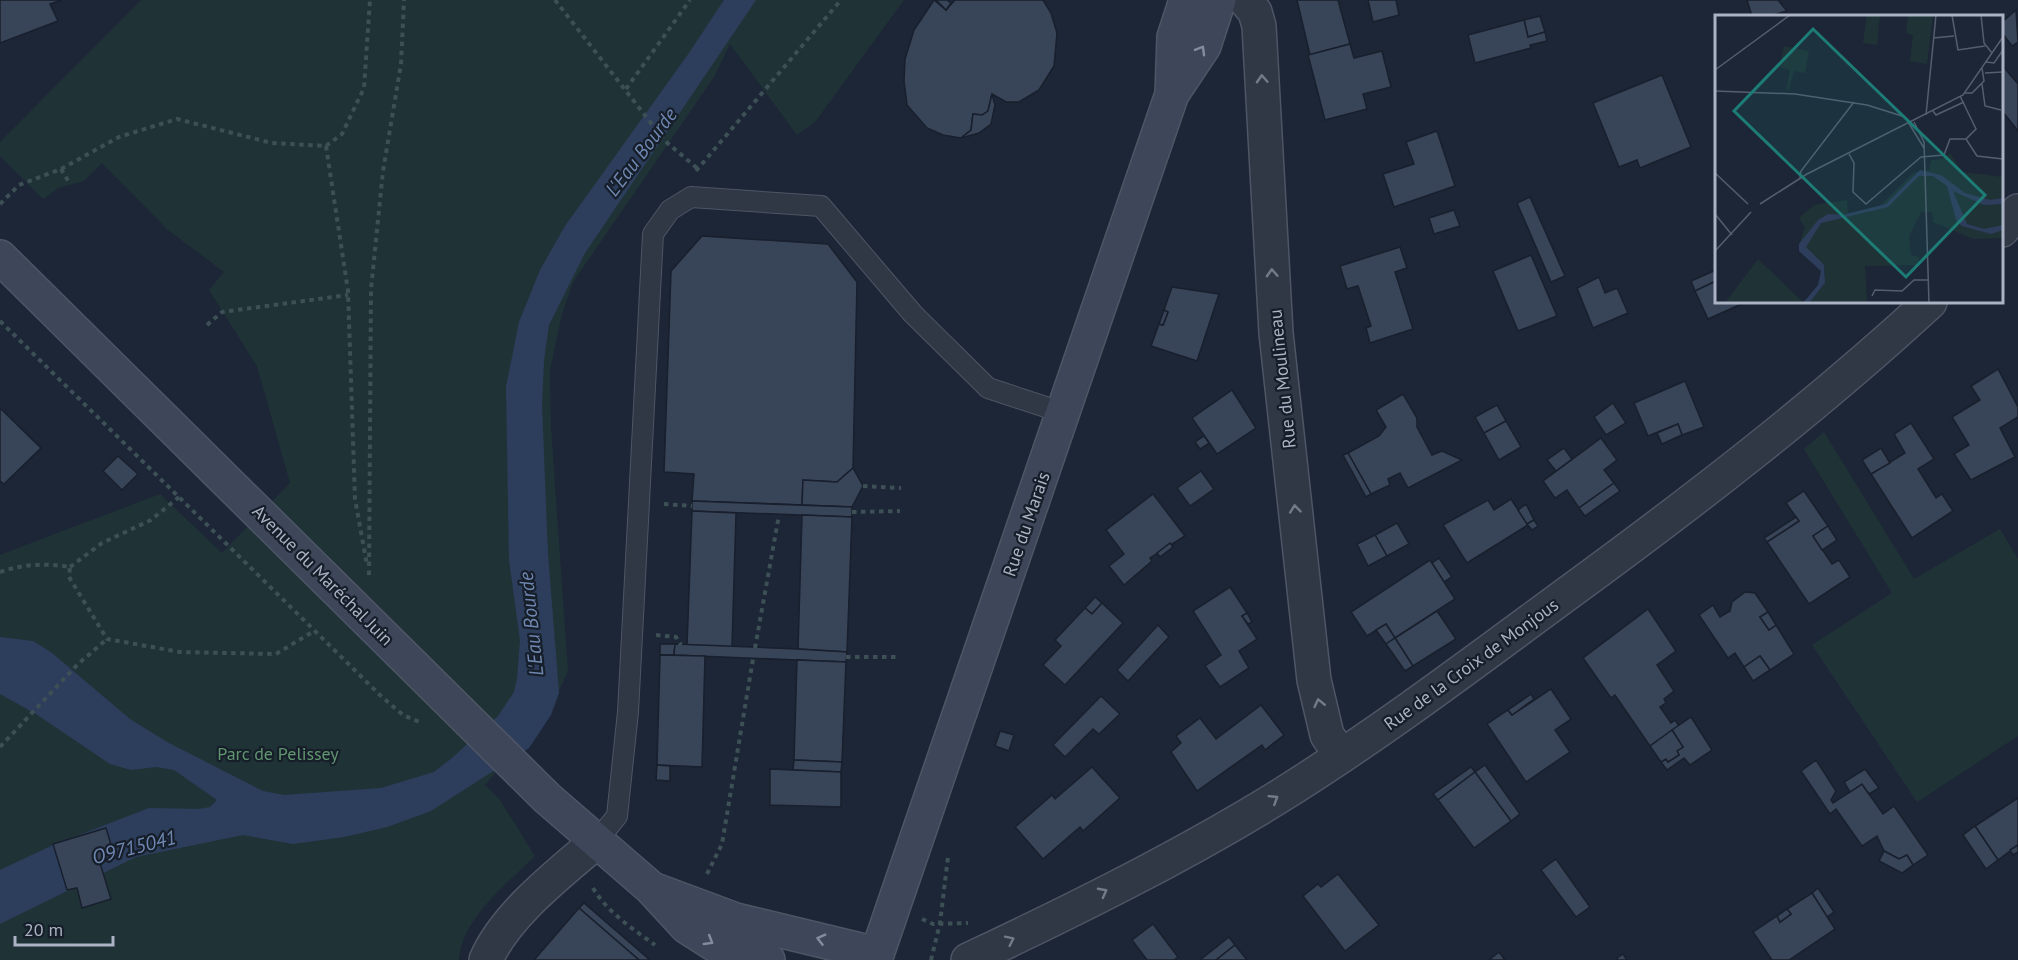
<svg xmlns="http://www.w3.org/2000/svg" width="2018" height="960" viewBox="0 0 2018 960" font-family="'PT Sans',sans-serif">
<rect width="100%" height="100%" fill="#1d2636"/>
<g fill="#1f3337">
<path d="M141,0H904L815,122L797,135L730,44L714,77L573,282L562,314L550,370L551,428L568,671L554,702L485,785L500,800L535,856C507,884 462,918 459,960H0V555L160,494L222,553L290,483L257,366L209,290L224,272L168,230L102,163L84,181L58,188L43,199L0,156V142Z"/>
<polygon points="1824,432 1914,579 2000,529 2018,559 2018,736 1917,802 1812,645 1892,593 1804,449"/>
</g>
<polygon fill="#2d3e5d" points="724,0 756,0 585,253 549,325 544,360 542,406 548,554 559,693 551,715 529,748 431,811 387,827 344,837 293,844 243,835 136,857 0,924 0,870 51,846 149,808 199,809 210,807 217,800 174,770 156,767 131,770 110,764 36,714 0,694 0,637 33,641 52,653 130,719 167,742 263,791 284,795 381,788 434,772 452,758 498,716 514,692 517,679 520,640 509,560 506,387 519,322 540,270 565,226 689,53"/>
<g fill="#384457" stroke="#181f2d" stroke-width="1.5">
<polygon points="0,0 62,0 50,4 58,21 0,43"/>
<polygon points="934,0 946,10 955,0 1043,0 1051,13 1057,33 1054,66 1039,90 1019,102 1006,102 992,94 988,111 982,115 973,114 971,130 961,138 943,135 927,128 907,105 904,81 905,59 914,30"/>
<polygon points="936,0 947,0 951,3 946,10"/>
<polygon points="1297,0 1338,0 1350,44 1310,55"/>
<polygon points="1368,0 1396,0 1399,15 1373,22"/>
<polygon points="1747,0 1778,0 1787,11 1770,16 1752,16"/>
<polygon points="2016,10 2018,42 2012,46 2002,33 2002,22"/>
<polygon points="1540,16 1545,32 1528,37 1524,20"/>
<polygon points="1524,20 1528,37 1545,32 1547,41 1530,45 1531,48 1475,63 1468,35"/>
<polygon points="1350,44 1354,58 1382,51 1391,87 1363,94 1367,109 1325,120 1308,55"/>
<polygon points="2002,65 2018,84 2018,131 2002,111"/>
<polygon points="1662,75 1691,147 1640,168 1637,160 1619,167 1593,103"/>
<polygon points="992,94 995,105 991,124 979,133 961,138 971,130 973,114 982,115 988,111"/>
<polygon points="1437,131 1455,186 1394,207 1383,174 1414,164 1406,142"/>
<polygon points="1530,197 1565,276 1551,282 1517,203"/>
<polygon points="1454,210 1460,226 1434,234 1429,218"/>
<polygon points="702,236 828,244 857,282 853,468 837,482 803,480 802,505 692,501 694,474 664,472 671,271"/>
<polygon points="1400,247 1407,268 1395,272 1413,329 1370,343 1366,328 1371,326 1358,286 1347,289 1340,266"/>
<polygon points="1531,255 1557,316 1518,331 1493,271"/>
<polygon points="1716,270 1716,281 1695,291 1691,281"/>
<polygon points="1599,277 1605,293 1617,288 1628,313 1593,328 1577,288"/>
<polygon points="1716,281 1716,302 1746,302 1708,319 1695,291"/>
<polygon points="1172,287 1219,294 1197,361 1151,346 1159,324 1163,325 1168,312 1164,310"/>
<polygon points="1164,310 1168,312 1163,325 1159,324"/>
<polygon points="1998,369 2018,407 2018,417 2000,428 2015,457 1971,480 1954,454 1969,445 1952,417 1980,400 1971,386"/>
<polygon points="1685,381 1704,427 1682,435 1678,424 1648,436 1634,403"/>
<polygon points="1232,390 1256,428 1217,454 1192,418"/>
<polygon points="1403,394 1417,418 1417,427 1432,455 1442,451 1462,460 1408,488 1400,473 1388,479 1390,485 1371,494 1348,453 1379,436 1386,427 1376,410"/>
<polygon points="1613,403 1626,423 1606,435 1594,417"/>
<polygon points="1497,405 1506,421 1484,433 1475,417"/>
<polygon points="0,408 41,448 4,484 0,481"/>
<polygon points="1506,421 1521,447 1499,460 1484,433"/>
<polygon points="1911,423 1934,459 1918,469 1936,498 1942,494 1953,511 1912,538 1871,474 1905,453 1894,434"/>
<polygon points="1678,424 1682,435 1662,444 1657,433"/>
<polygon points="1204,436 1209,443 1200,449 1195,442"/>
<polygon points="1601,438 1617,460 1604,470 1614,483 1579,508 1567,490 1555,498 1543,481"/>
<polygon points="1564,448 1572,459 1556,471 1547,460"/>
<polygon points="1881,448 1890,463 1871,474 1862,460"/>
<polygon points="1348,453 1371,494 1366,497 1343,455"/>
<polygon points="118,456 138,474 122,490 103,471"/>
<polygon points="853,468 863,486 852,507 802,505 803,480 837,482"/>
<polygon points="1201,471 1214,489 1190,506 1177,488"/>
<polygon points="1614,483 1620,491 1585,516 1579,508"/>
<polygon points="1804,491 1828,526 1813,536 1832,564 1839,560 1850,577 1809,604 1767,542 1799,521 1786,503"/>
<polygon points="1153,494 1185,536 1150,558 1152,561 1124,585 1109,566 1124,554 1106,530"/>
<polygon points="1511,499 1528,525 1467,563 1443,525 1488,500 1494,510"/>
<polygon points="692,501 852,507 852,517 692,511"/>
<polygon points="1526,504 1534,520 1527,524 1518,510"/>
<polygon points="692,511 736,513 732,647 687,645"/>
<polygon points="802,515 852,517 847,652 798,649"/>
<polygon points="1796,517 1799,521 1767,542 1764,538"/>
<polygon points="1534,520 1538,526 1532,530 1527,524"/>
<polygon points="1397,523 1409,544 1387,556 1375,535"/>
<polygon points="1828,526 1837,540 1822,550 1813,536"/>
<polygon points="1375,535 1387,556 1368,566 1357,544"/>
<polygon points="1170,543 1173,547 1160,557 1157,553"/>
<polygon points="1439,558 1452,577 1444,582 1432,563"/>
<polygon points="1430,560 1455,599 1395,638 1386,624 1367,636 1351,612"/>
<polygon points="1230,587 1247,613 1242,616 1257,639 1239,651 1249,668 1220,687 1205,666 1221,655 1193,611"/>
<polygon points="1745,592 1755,593 1768,612 1760,617 1769,630 1776,625 1794,654 1770,670 1760,656 1744,667 1735,653 1728,658 1699,615 1713,605 1720,617 1730,611 1732,602"/>
<polygon points="1095,597 1102,603 1092,614 1085,608"/>
<polygon points="1102,603 1123,623 1065,685 1043,665 1061,646 1055,640 1085,608 1092,614"/>
<polygon points="1648,609 1676,651 1657,665 1674,691 1664,699 1666,703 1660,707 1671,723 1675,720 1679,726 1650,746 1615,695 1611,698 1583,658"/>
<polygon points="1437,611 1456,639 1413,666 1395,638"/>
<polygon points="1768,612 1776,625 1769,630 1760,617"/>
<polygon points="1247,613 1252,622 1248,624 1242,616"/>
<polygon points="1386,624 1395,638 1386,644 1376,630"/>
<polygon points="1158,625 1169,637 1128,681 1117,670"/>
<polygon points="1395,638 1413,666 1405,671 1386,644"/>
<polygon points="660,644 675,644 674,655 660,655"/>
<polygon points="675,644 798,649 847,652 846,662 674,655"/>
<polygon points="660,655 705,656 702,767 657,765"/>
<polygon points="1760,656 1770,670 1753,681 1744,667"/>
<polygon points="797,660 846,662 842,762 794,760"/>
<polygon points="1551,689 1571,719 1555,730 1570,752 1526,782 1487,724 1508,710 1512,715"/>
<polygon points="1531,694 1534,699 1512,715 1508,710"/>
<polygon points="1101,696 1120,714 1099,734 1093,729 1065,757 1053,745"/>
<polygon points="1261,705 1284,735 1265,750 1262,745 1197,791 1171,752 1181,743 1176,736 1200,718 1216,739"/>
<polygon points="1691,717 1712,750 1690,765 1684,758 1667,770 1661,762 1666,759 1668,762 1679,755 1677,751 1683,747 1672,730"/>
<polygon points="1672,730 1683,747 1677,751 1679,755 1668,762 1666,759 1661,762 1650,746"/>
<polygon points="1000,731 1014,735 1009,751 995,746"/>
<polygon points="794,760 842,762 841,772 793,770"/>
<polygon points="1816,760 1836,791 1831,800 1833,803 1862,784 1883,814 1894,806 1928,855 1913,865 1907,855 1899,859 1884,851 1877,836 1862,846 1836,809 1830,814 1801,771"/>
<polygon points="657,765 670,766 670,781 656,780"/>
<polygon points="1485,765 1520,814 1511,821 1475,772"/>
<polygon points="1092,767 1120,798 1083,831 1080,827 1043,859 1015,827 1052,795 1055,799"/>
<polygon points="1471,767 1475,772 1438,800 1433,794"/>
<polygon points="770,769 841,772 841,807 770,805"/>
<polygon points="1865,769 1879,788 1869,794 1862,784 1850,792 1844,782"/>
<polygon points="1475,772 1511,821 1474,848 1438,800"/>
<polygon points="2018,798 2018,845 1998,860 1975,826"/>
<polygon points="1975,826 1998,860 1986,869 1963,835"/>
<polygon points="106,828 115,858 100,863 111,899 82,908 77,888 67,890 53,844"/>
<polygon points="2018,845 2018,852 2013,855 2010,850"/>
<polygon points="1884,851 1899,859 1907,855 1913,865 1902,873 1879,861"/>
<polygon points="1556,859 1590,907 1576,917 1541,870"/>
<polygon points="1338,874 1379,925 1345,951 1303,896 1318,884 1321,887"/>
<polygon points="1818,888 1834,912 1827,917 1812,893"/>
<polygon points="1812,893 1835,929 1789,960 1772,960 1753,932 1777,916 1780,922 1791,914 1787,909"/>
<polygon points="584,903 650,960 639,960 579,908"/>
<polygon points="579,908 639,960 534,960"/>
<polygon points="1787,909 1791,914 1780,922 1777,916"/>
<polygon points="1153,924 1178,957 1174,960 1147,960 1132,940"/>
<polygon points="1229,937 1235,945 1216,960 1200,960"/>
<polygon points="1235,945 1247,960 1216,960"/>
<polygon points="1499,952 1505,960 1489,960"/>
<polygon points="1623,954 1627,960 1618,960 1617,958"/>
</g>
<g fill="none" stroke-linecap="round" stroke-linejoin="round">
<g stroke="#4e5565" stroke-width="22">
<polyline id="lane" points="596,842 617,816 628,712 653,234 670,210 691,197 821,206 913,314 988,388 1064,413"/>
</g>
<g stroke="#4e5565" stroke-width="36">
<g id="street">
<polyline points="1245,0 1255,12 1259,26 1276,333 1314,680 1327,735 1341,756"/>
<polyline points="2002,230 2018,211"/>
<path d="M486,960C505,915 560,873 596,842"/>
<path d="M968,960C1072,911 1177,859 1275,799C1375,737 1469,666 1564,596C1690,504 1815,408 1930,302"/>
</g>
</g>
<g stroke="#4e5565" stroke-width="36">
<g id="secondary">
<polyline points="1172,94 1174,37 1186,0"/>
<polyline points="0,257 547,798 651,888 687,927 717,946 768,960"/>
<polyline points="658,891 736,920 877,954"/>
<polyline points="875,960 1172,94 1204,46 1219,0"/>
</g>
</g>
<g stroke="#3c5055" stroke-width="4" stroke-dasharray="4.5 4.5" stroke-linecap="butt">
<polyline points="555,0 665,141 697,168"/>
<polyline points="626,89 690,0"/>
<polyline points="326,146 348,291 355,499 367,565"/>
<polyline points="61,169 70,184"/>
<polyline points="696,171 841,0"/>
<polyline points="0,204 19,185 61,169 119,137 177,119 272,143 326,146 342,134 364,88 370,0"/>
<polyline points="0,321 382,697 403,715 422,723"/>
<polyline points="207,325 222,312 348,295"/>
<polyline points="863,486 901,488"/>
<polyline points="664,504 692,506"/>
<polyline points="852,512 900,511"/>
<polyline points="70,567 102,543 151,520 179,497"/>
<path d="M0,572C23,564 46,563 70,567L69,577L107,639L180,652L276,654L314,631"/>
<polyline points="369,575 371,289 383,171 401,64 404,0"/>
<polyline points="656,635 676,637 681,645"/>
<polyline points="755,648 779,515"/>
<polyline points="846,657 897,657"/>
<polyline points="0,747 77,665 107,639"/>
<polyline points="707,874 722,844 753,659"/>
<path d="M593,888C607,912 633,929 655,945"/>
<polyline points="922,919 933,924 968,923"/>
<polyline points="931,960 940,923 948,857"/>
</g>
<use href="#lane" stroke="#303846" stroke-width="20"/>
<use href="#street" stroke="#303846" stroke-width="33"/>
<use href="#secondary" stroke="#3e475a" stroke-width="33"/>
</g>
<defs><path id="oneway-chevron" d="M-2-3.5L2.5 0L-2 3.5" fill="none" stroke-width="1.6" stroke-linecap="round" stroke-linejoin="round" transform="scale(1.5)"/></defs>
<g stroke="#848d9f">
<use href="#oneway-chevron" transform="translate(1201 50) rotate(-60)"/>
<use href="#oneway-chevron" transform="translate(821 939) rotate(-165)"/>
<use href="#oneway-chevron" transform="translate(709 941) rotate(31)"/>
</g>
<g stroke="#737b8b">
<use href="#oneway-chevron" transform="translate(1262 79) rotate(-93)"/>
<use href="#oneway-chevron" transform="translate(1272 273) rotate(-93)"/>
<use href="#oneway-chevron" transform="translate(1295 509) rotate(-96)"/>
<use href="#oneway-chevron" transform="translate(1319 703) rotate(-103)"/>
<use href="#oneway-chevron" transform="translate(1274 799) rotate(-32)"/>
<use href="#oneway-chevron" transform="translate(1103 892) rotate(-28)"/>
<use href="#oneway-chevron" transform="translate(1010 940) rotate(-26)"/>
</g>
<g text-anchor="middle" dominant-baseline="central" stroke-width="4.5" stroke-linejoin="round" paint-order="stroke">
<g font-size="18" fill="#aab2c4" stroke="#161e2a">
<text transform="translate(1282 379) rotate(-96)">Rue du Moulineau</text>
<text transform="translate(1026 524) rotate(-71)">Rue du Marais</text>
<text transform="translate(323 575) rotate(45)">Avenue du Maréchal Juin</text>
<text transform="translate(1471 664) rotate(-36)">Rue de la Croix de Monjous</text>
</g>
<g font-size="18" fill="#61956f" stroke="#161e2a">
<text x="278" y="753">Parc de Pelissey</text>
</g>
<g font-size="20" font-style="italic" fill="#6f87b0" stroke="#161e2a">
<text transform="translate(641 152) rotate(-53)">L'Eau Bourde</text>
<text transform="translate(531 624) rotate(-96)">L'Eau Bourde</text>
<text transform="translate(134 847) rotate(-14)">O9715041</text>
</g>
</g>
<g transform="translate(1715 15)">
<rect width="288" height="288" fill="#1d2636"/>
<path d="M152,0H165L162,30L148,28ZM193,0H218L212,49L195,46L198,20L191,18ZM69,31L94,36L90,58L79,56L74,75H71L75,55L64,52ZM235,138L247,157L288,162V223L258,224L218,207L217,197H206L194,221L196,240L204,242V250L150,251L152,288H94L109,270L110,253L85,227L90,212L84,203L99,190L132,185L133,198L165,191L198,158L214,155L216,145L227,144ZM43,244L89,288H10Z" fill="#1f3337"/>
<path d="M205,155L226,160L250,178L275,185L288,183V189L269,190L238,176L252,209L269,214L288,210V215L276,219L247,211L241,205L232,171L218,161H204L173,192L106,208L91,232L109,250L110,268L94,288H88L103,270L106,256L84,236V229L103,205L113,199L128,200L171,189Z" fill="#2d3e5d"/>
<path fill="none" stroke="#555e6f" stroke-width="1.5" d="M237,0L243,35L270,31M266,0L269,28L277,38M218,23L239,21M271,47L279,48L288,35M0,55L75,0M270,58L288,57M267,69L270,91L286,95M0,76L80,79L152,90L190,102L209,133M250,78H257L269,66L267,53M245,81L261,114L251,124M218,96L221,100L249,87M211,100L221,0M199,107L209,127L214,288M134,139L139,148L138,177L151,189L206,142L229,140L235,124H251L262,141L288,144M0,158L33,189M85,163L86,156L139,87M45,189L92,159L248,80L288,22M0,199L17,220M0,236L36,197M157,281L160,275L187,276L199,265H213"/>
<path fill="#1e7c77" fill-opacity="0.15" stroke="#1e7c77" stroke-width="3" d="M98,14L270,180L191,262L19,96Z"/>
<rect width="288" height="288" fill="none" stroke="#aab2c4" stroke-width="3"/>
</g>
<path d="M15 936v9h98v-9" fill="none" stroke="#aab2c4" stroke-width="3"/>
<text x="24" y="936" font-size="18" fill="#aab2c4" stroke="#161e2a" stroke-width="4.5" paint-order="stroke">20 m</text>
</svg>
